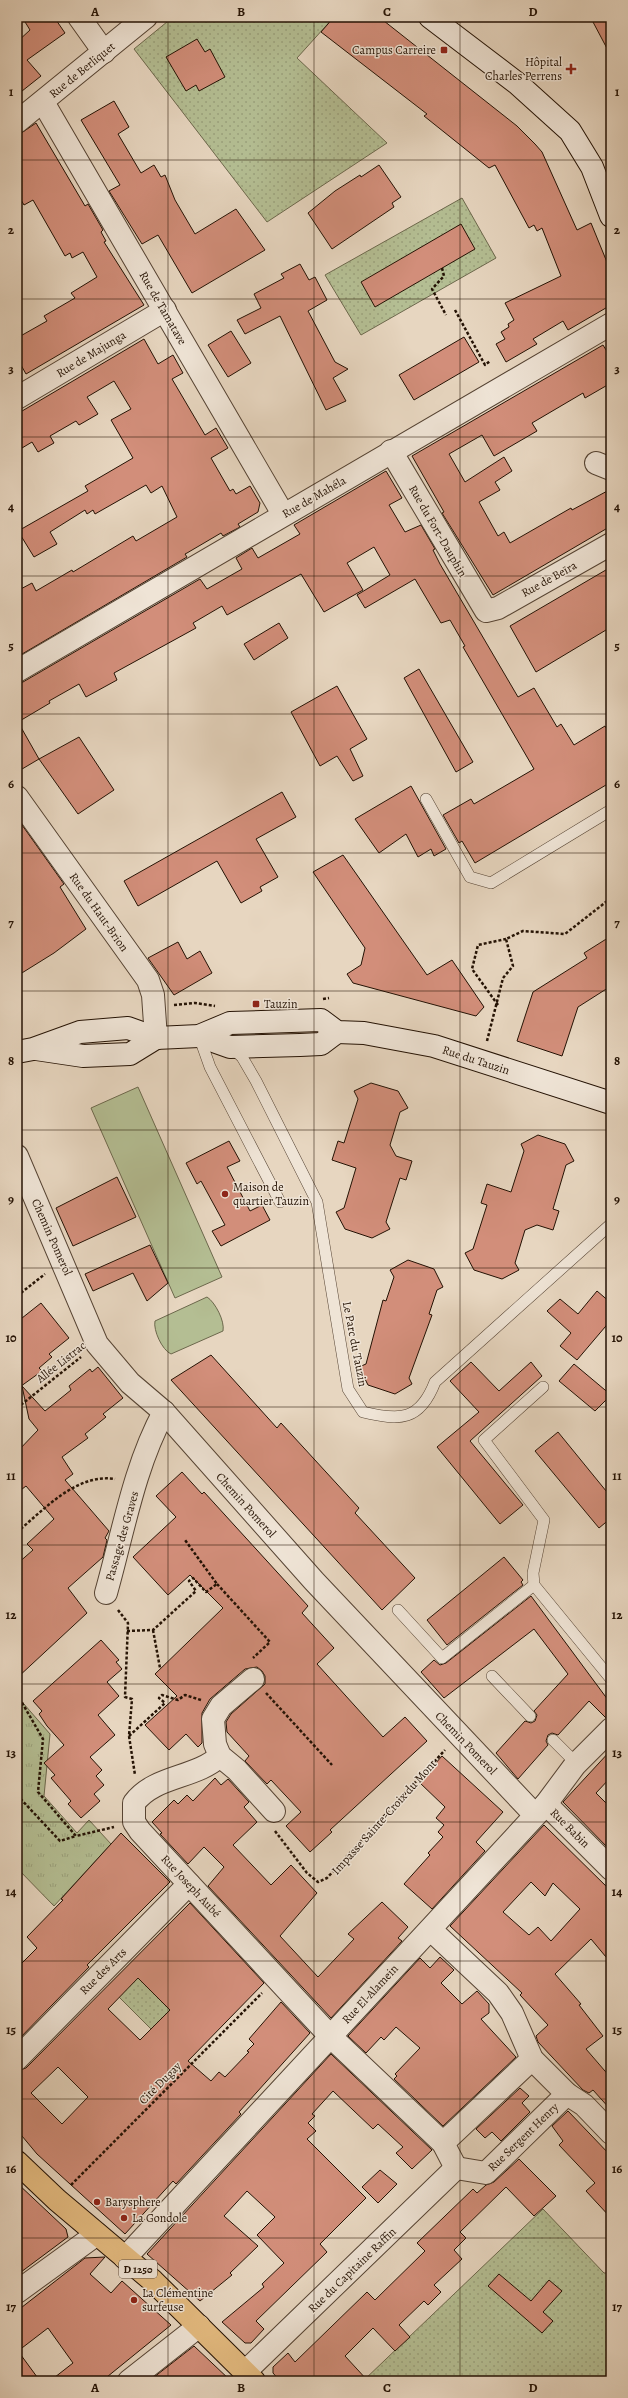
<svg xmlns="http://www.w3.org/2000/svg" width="628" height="2398" viewBox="0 0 628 2398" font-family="Alegreya,serif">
<defs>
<pattern id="park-tufts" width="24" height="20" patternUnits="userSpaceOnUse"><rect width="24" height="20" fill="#b4be93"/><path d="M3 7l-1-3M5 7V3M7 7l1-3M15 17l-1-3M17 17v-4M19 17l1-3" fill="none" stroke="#9ba27d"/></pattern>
<pattern id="garden-dots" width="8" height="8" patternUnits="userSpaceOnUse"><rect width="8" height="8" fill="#b4be93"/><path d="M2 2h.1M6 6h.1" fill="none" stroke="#9ba27d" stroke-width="1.8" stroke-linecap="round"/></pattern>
</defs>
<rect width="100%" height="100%" fill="#e7d6c0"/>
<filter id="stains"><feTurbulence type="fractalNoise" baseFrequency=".005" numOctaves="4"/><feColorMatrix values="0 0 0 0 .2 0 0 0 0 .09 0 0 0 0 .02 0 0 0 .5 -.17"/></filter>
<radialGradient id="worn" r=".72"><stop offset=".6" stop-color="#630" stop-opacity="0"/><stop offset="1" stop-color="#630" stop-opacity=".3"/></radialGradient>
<g fill="#b4be93" stroke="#6c684c">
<polygon points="138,1087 222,1277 175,1298 91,1108"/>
<path d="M207,1297C215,1302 225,1321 223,1331L171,1354C162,1350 153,1330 155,1321Z"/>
</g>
<polygon fill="url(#park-tufts)" stroke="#6c684c" points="17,1696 50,1734 44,1796 77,1833 89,1820 111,1844 54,1906 17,1868"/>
<g fill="url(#garden-dots)" stroke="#6c684c">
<polygon points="173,17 334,17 297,58 387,143 267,222 134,49"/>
<polygon points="462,198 496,258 361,335 325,275"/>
<polygon points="140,1954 184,1997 151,2029 108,1986"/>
<polygon points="543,2209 604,2273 611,2273 611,2381 363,2381"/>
</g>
<g fill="#d28e7a" stroke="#241204" fill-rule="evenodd">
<polygon points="22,17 54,17 65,33 27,60 41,76 17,95 17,42 30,30"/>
<polygon points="334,17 379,17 517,126 535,144 542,152 577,230 591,223 611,272 611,305 568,330 563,321 533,339 537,344 506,362 496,344 505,339 501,332 509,327 508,324 514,320 505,303 561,276 542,228 537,231 534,225 529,228 495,165 489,168 424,116 427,114 321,32"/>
<polygon points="602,17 611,17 611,56 593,22"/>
<polygon points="197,39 205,52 210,49 225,77 199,91 196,85 186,91 166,57"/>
<polygon points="114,101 129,127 118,134 141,173 154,165 161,177 165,175 175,200 195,234 236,209 265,250 192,293 158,235 142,244 109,191 120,185 81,120"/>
<polygon points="36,123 85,206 88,204 103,230 101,232 106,241 104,242 144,305 26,374 17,358 17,338 47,321 44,316 75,298 71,293 97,277 83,252 72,258 70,253 65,256 33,200 24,205 17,193 17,136"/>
<polygon points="379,165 401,197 392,203 394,207 332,249 308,213 335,191 360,175 361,177"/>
<polygon points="461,224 475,249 375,307 361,282"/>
<polygon points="300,264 309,280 315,277 327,300 308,311 335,362 348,369 333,378 346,401 326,410 280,316 245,334 237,320 261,308 254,294 284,278 281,274"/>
<polygon points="231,331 251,363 228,377 208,345"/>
<polygon points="464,337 479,362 414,400 399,375"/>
<polygon points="144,339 158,364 173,355 183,373 172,379 205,435 216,428 228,448 211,458 230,491 233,489 236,494 250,486 260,503 258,512 238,524 240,527 223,536 221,533 187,553 185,554 187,557 17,657 17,591 32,583 36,591 72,570 73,572 133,536 136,541 177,517 162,486 151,493 146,485 95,514 93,510 87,514 85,510 50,532 57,544 34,557 18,531 88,491 85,486 133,458 111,420 131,409 114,381 87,397 98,414 79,425 76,421 50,436 54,443 38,452 32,442 17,451 17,414"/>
<polygon points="603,345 611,358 611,383 585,398 583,393 532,423 537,431 494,456 482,435 449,454 465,482 504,457 512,471 495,482 500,490 479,502 498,536 504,532 510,543 571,508 572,510 611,489 611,526 493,595 442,513 444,512 412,456"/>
<polygon points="386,471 402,498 389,505 405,532 421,525 435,549 433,550 440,564 518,697 534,688 557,727 561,724 574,745 605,726 611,736 611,782 475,863 462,841 459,843 443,815 471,799 474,804 534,769 463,647 465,646 450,620 441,623 415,579 365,608 357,595 390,575 374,547 347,563 363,590 324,612 301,574 227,615 222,606 193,623 196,628 114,673 117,680 86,697 79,684 49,701 50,703 18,722 39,759 17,772 17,683 23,682 200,579 207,589 242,569 236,558 252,548 258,558 300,534 294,525"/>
<polygon points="611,567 611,627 536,672 510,626"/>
<polygon points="279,623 288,638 254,660 244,644"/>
<polygon points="419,669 473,762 456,772 404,678"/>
<polygon points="337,686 367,739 350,749 363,776 353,781 337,756 320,766 291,712"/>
<polygon points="79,737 114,790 78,814 39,759"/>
<polygon points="411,786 446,849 434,856 431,849 418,857 406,834 379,853 355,819"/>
<polygon points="282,792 296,817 256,839 278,877 260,887 262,891 241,903 217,861 138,906 124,881"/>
<polygon points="17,818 64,884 60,887 86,929 54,953 17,976"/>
<polygon points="343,855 427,975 452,960 484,1007 476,1016 353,983 347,974 361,965 365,948 313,872"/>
<polygon points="611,936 611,986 578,1007 562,1056 517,1041 533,992 587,958 584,953"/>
<polygon points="178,942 187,959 200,951 212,973 174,995 148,958"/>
<polygon points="371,1083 398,1091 408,1108 400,1112 390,1145 396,1156 412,1161 406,1180 400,1178 386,1222 390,1229 372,1238 345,1229 336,1212 344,1208 356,1168 332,1160 338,1141 344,1143 358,1099 354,1091"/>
<polygon points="538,1135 565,1144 574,1161 566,1165 553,1209 559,1211 553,1230 537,1225 525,1230 515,1263 519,1270 502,1279 474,1270 465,1253 473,1249 487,1205 481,1203 487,1184 511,1192 524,1151 521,1144"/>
<polygon points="229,1141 240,1161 227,1167 250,1211 262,1205 270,1220 221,1246 212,1231 225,1225 201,1181 197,1184 186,1163"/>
<polygon points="117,1177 136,1217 73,1246 56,1208"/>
<polygon points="150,1245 168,1283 147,1301 133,1273 93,1291 85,1274"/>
<polygon points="408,1260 434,1269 443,1287 437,1290 429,1314 432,1315 409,1378 412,1384 395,1394 368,1385 359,1367 366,1364 383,1300 386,1301 394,1277 390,1270"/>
<polygon points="597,1291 611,1303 611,1320 577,1360 560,1346 571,1333 547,1311 560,1299 578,1314"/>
<polygon points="41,1303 69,1338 49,1354 52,1357 39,1368 42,1371 17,1389 17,1322"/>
<polygon points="211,1355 277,1428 281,1423 359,1508 355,1513 415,1578 382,1610 171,1380"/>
<polygon points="471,1362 499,1391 531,1362 542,1376 470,1441 523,1505 500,1524 437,1447 479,1412 450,1381"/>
<polygon points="574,1364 611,1395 595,1411 559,1381"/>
<polygon points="98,1367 123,1398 103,1414 106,1417 85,1434 88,1438 62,1457 73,1474 65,1480 109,1531 105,1538 107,1540 103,1557 68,1588 87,1613 17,1678 17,1564 33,1550 27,1544 54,1519 26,1486 17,1493 17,1452 38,1430 29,1419 22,1386 45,1411 71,1390 69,1386 90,1369 92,1372"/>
<polygon points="558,1432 611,1497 611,1518 599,1528 535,1451"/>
<polygon points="182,1472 202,1494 204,1492 308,1606 302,1613 334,1648 317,1664 383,1737 405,1717 427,1741 330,1830 332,1832 310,1852 286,1826 301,1812 271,1780 267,1784 245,1761 249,1756 227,1732 226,1722 231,1714 265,1684 265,1676 262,1671 257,1667 245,1669 210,1699 202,1713 202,1743 198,1747 186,1734 169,1750 145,1725 177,1696 155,1674 223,1608 190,1575 168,1595 133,1557 176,1517 156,1496"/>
<polygon points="504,1557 523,1580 521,1582 523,1585 447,1645 427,1620"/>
<polygon points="531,1596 611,1704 611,1717 606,1718 589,1701 558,1735 552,1733 548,1735 546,1741 548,1745 518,1779 496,1753 525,1721 531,1723 535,1721 537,1715 534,1711 568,1674 534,1629 444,1698 421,1672 434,1660 440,1665 446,1663"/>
<polygon points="101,1640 119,1660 116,1662 122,1669 107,1682 119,1696 98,1715 115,1735 90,1757 102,1770 96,1776 104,1785 94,1794 100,1801 81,1818 68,1804 71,1801 51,1778 55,1775 44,1763 64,1745 47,1726 39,1714 42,1711 33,1701"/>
<polygon points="611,1750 611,1777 596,1793 611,1808 611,1851 563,1802"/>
<polygon points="442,1756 503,1812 476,1842 485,1851 432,1909 404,1884 430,1855 428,1853 443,1837 438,1832 444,1825 436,1818 445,1807 419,1782"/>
<polygon points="215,1778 221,1785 228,1779 249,1802 244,1807 257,1822 233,1845 271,1885 291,1865 317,1893 280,1936 318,1977 354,1939 348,1934 382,1902 408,1927 398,1938 402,1941 331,2018 208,1886 224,1867 204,1847 188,1864 160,1834 162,1833 152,1822 174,1800 178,1804 187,1795 193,1801"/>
<path d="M544,1825L611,1891V1963L591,1939L555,1974L581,2004L579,2005L603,2036L586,2049L611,2078V2110L593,2090L589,2093L583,2090L538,2042L536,2036L548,2025L520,1995L522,1993L450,1926ZM531,1882L545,1896L553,1883L580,1909L551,1941L538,1927L529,1935L503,1912Z"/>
<polygon points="121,1833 170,1882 87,1965 89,1967 17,2041 17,1968 37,1948 27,1937 63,1900 61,1899"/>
<path d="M190,1903L264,1983L188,2061L211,2081L219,2072L225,2077L249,2052L247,2051L254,2044L249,2039L281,2002L310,2033L239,2112L241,2114L176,2184L173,2181L125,2234L37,2154L17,2130V2071L26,2068ZM138,1978L170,2010L140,2040L108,2009ZM58,2067L88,2097L62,2124L31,2093Z"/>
<polygon points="440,1957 454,1970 441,1983 462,2004 477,1991 489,2004 489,2013 481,2019 516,2057 443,2126 394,2079 397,2076 395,2074 420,2048 396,2027 384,2040 381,2037 366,2053 348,2036 420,1958 430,1968"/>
<polygon points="331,2054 432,2150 412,2169 396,2153 403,2147 378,2124 373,2129 333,2091 312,2114 315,2116 308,2123 316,2131 307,2139 366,2198 320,2244 327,2252 256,2321 264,2329 251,2343 245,2343 222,2322 264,2287 262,2284 284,2263 257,2235 275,2217 247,2191 224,2216 258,2246 230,2273 232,2275 200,2301 147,2254"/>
<polygon points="520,2088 529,2096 522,2103 530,2112 501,2141 492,2132 485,2138 476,2129"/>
<polygon points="568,2111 611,2156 611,2218 586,2191 595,2183 559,2145 563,2141 552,2126"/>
<polygon points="519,2159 556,2196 534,2216 506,2187 460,2232 466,2238 454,2250 462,2259 434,2285 441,2292 428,2305 424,2301 399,2325 410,2337 395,2351 373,2328 345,2356 368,2381 280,2381 273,2373 273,2367 288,2353 295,2362 367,2292 375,2300 425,2251 417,2243 473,2189 477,2193 486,2185 494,2182"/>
<polygon points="380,2170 397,2184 378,2203 362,2187"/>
<polygon points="17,2183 66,2229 68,2237 17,2275"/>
<polygon points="105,2257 90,2274 111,2293 122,2281 171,2325 102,2381 50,2381 73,2363 48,2328 18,2351 40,2381 17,2381 17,2311 85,2258"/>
<polygon points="499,2274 531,2301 549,2280 562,2291 543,2312 553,2321 542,2333 488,2286"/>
<polygon points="194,2346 231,2381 149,2381"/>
</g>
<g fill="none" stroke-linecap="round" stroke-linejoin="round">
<g stroke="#554333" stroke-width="12">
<g id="lane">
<polyline points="426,799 470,877 491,883 611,810"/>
<polyline points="199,1036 210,1067 280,1202"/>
<path d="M231,1047L242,1057L256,1081L317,1202L348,1389L363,1412C400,1421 420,1421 435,1382L611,1224"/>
<polyline points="543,1387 484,1440 544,1520 533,1573 534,1585 611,1679"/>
<polyline points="398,1610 442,1658 534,1585"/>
<polyline points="492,1676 530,1716"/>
<polyline points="553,1740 577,1764"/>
</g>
</g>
<g stroke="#554333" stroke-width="24">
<g id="street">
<polyline points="79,17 104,52"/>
<polyline points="43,102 283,514"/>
<polyline points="17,122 146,17"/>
<polyline points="17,398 165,310"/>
<polyline points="391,451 486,611 498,608 611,544"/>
<polyline points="596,463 611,469"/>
<polyline points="17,671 611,324"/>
<polyline points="17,797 148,980 153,995 156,1038"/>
<polyline points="17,1156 97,1344 130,1383 164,1412 314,1581 535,1815"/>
<path d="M106,1593C123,1533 134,1467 164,1412"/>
<polyline points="253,1679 221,1706 213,1719 215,1744 220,1756 237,1770 274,1811"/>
<path d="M220,1756C195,1779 155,1775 134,1803V1822L140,1831L330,2036L443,2143L456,2168"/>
<polyline points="546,1804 611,1869"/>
<polyline points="431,1930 498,1993 512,2013 532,2059 567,2094 584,2105 611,2133"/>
<polyline points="17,2059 189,1884"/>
<polyline points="443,2143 532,2059"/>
<polyline points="456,2168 486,2173 567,2094"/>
<polyline points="125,2258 546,1804 575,1765 611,1729"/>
<polyline points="17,2292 97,2234"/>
<polyline points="246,2371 456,2168"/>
<polyline points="129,2381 199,2326"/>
</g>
</g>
<g stroke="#241204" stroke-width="24">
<g id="secondary">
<polyline points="430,17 518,84 570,131 592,167 611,216"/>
<polyline points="199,1036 230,1047 300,1045 321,1044 337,1032"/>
<polyline points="36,1049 83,1056 130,1054 156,1038"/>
<polyline points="17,1052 33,1049 80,1032 128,1028 156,1038 199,1036 230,1023 321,1020 337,1032 364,1033 434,1046 611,1103"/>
</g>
</g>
<g stroke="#241204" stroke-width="24">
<polyline id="primary" points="17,2162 57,2200 153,2281 254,2381"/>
</g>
<g stroke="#241204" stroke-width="2.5" stroke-dasharray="3 2" stroke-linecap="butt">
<polyline points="442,268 444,276 432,289 446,315"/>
<polyline points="455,310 485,365 490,361"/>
<polyline points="323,999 329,998"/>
<polyline points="174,1005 195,1003 215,1006"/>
<polyline points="498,1005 472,969 478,945 506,939"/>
<polyline points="487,1041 503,978 513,966 506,939 523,931 565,934 611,898"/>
<polyline points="17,1296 45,1274"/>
<polyline points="17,1408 81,1357"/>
<path d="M17,1532C44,1510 76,1473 115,1479"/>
<polyline points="217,1584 270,1642 253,1658"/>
<polyline points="118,1610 128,1623 125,1697 132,1699 129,1736 135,1775"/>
<polyline points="153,1630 160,1668"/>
<polyline points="127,1631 153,1630 196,1591 189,1581 193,1578 206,1592 217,1584 185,1540"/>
<polyline points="266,1693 332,1765"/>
<polyline points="17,1694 43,1739 38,1792 76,1836 114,1827"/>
<polyline points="129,1736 165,1703 159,1698 162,1695 178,1700 185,1695 201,1700"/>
<polyline points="17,1795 60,1841 76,1836"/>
<polyline points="275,1831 307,1873 318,1882 327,1878 445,1750"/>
<polyline points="71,2185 262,1993"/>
</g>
<use href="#lane" stroke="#efe4d6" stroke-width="11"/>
<use href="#street" stroke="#efe4d6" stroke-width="22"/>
<use href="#secondary" stroke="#efe4d6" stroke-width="22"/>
<use href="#primary" stroke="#e4bb80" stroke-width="22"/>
</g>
<path fill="none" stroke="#241204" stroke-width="1" stroke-opacity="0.55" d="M168,17V2381M314,17V2381M460,17V2381M17,160H611M17,299H611M17,437H611M17,576H611M17,714H611M17,853H611M17,991H611M17,1130H611M17,1268H611M17,1407H611M17,1545H611M17,1684H611M17,1822H611M17,1961H611M17,2099H611M17,2238H611"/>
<g fill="#8f2418" stroke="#efe4d6" stroke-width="1.5">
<rect x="440" y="46" width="8" height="8" rx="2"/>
<path d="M569 63h4v4h4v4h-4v4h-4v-4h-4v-4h4z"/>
<rect x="252" y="1000" width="8" height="8" rx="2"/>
<circle cx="225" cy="1194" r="4"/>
<circle cx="97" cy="2202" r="4"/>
<circle cx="124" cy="2218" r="4"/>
<circle cx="134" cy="2300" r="4"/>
</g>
<g text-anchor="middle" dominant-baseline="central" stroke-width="3" stroke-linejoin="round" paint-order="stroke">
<rect fill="#efe4d6" stroke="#615143" stroke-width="1" x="119" y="2260" width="38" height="18" rx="3"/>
<g font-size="11" font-weight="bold" fill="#241204">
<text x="138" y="2269">D 1250</text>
</g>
<g font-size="12" fill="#241204" stroke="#efe4d6" text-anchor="start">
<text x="436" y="50" text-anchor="end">Campus Carreire</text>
<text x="562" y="62" text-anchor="end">Hôpital<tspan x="562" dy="14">Charles Perrens</tspan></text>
<text x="264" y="1004">Tauzin</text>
<text x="233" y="1187">Maison de<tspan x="233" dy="14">quartier Tauzin</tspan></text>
<text x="105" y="2202">Barysphere</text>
<text x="132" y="2218">La Gondole</text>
<text x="142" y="2293">La Clémentine<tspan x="142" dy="14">surfeuse</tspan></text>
</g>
<g font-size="12" fill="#241204" stroke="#efe4d6">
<text transform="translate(82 70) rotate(-39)">Rue de Berliquet</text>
<text transform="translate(163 308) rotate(60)">Rue de Tamatave</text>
<text transform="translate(91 354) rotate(-31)">Rue de Majunga</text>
<text transform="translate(314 497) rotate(-30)">Rue de Mahéla</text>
<text transform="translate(438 531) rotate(60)">Rue du Fort-Dauphin</text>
<text transform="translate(549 579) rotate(-29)">Rue de Beïra</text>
<text transform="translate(99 912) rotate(55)">Rue du Haut-Brion</text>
<text transform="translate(476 1060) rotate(18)">Rue du Tauzin</text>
<text transform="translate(52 1237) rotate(66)">Chemin Pomerol</text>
<text transform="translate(355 1344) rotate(79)">Le Parc du Tauzin</text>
<text transform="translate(61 1362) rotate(-38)">Allée Listrac</text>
<text transform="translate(246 1505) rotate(48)">Chemin Pomerol</text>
<text transform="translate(122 1536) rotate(-74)">Passage des Graves</text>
<text transform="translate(466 1743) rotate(46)">Chemin Pomerol</text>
<text transform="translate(384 1817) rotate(-48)">Impasse Sainte-Croix du Mont</text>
<text transform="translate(570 1828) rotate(45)">Rue Babin</text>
<text transform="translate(191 1886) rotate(47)">Rue Joseph Aubé</text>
<text transform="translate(103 1971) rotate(-45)">Rue des Arts</text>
<text transform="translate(370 1994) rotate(-47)">Rue El-Alamein</text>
<text transform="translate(160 2083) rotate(-45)">Cité Dugay</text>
<text transform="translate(523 2137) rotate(-44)">Rue Sergent Henry</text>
<text transform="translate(352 2270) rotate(-44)">Rue du Capitaine Raffin</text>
</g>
</g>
<rect width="628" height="2398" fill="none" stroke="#e7d6c0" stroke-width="44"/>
<rect x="22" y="22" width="584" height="2354" fill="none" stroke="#241204" stroke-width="1.5"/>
<g font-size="13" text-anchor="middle" font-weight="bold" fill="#241204">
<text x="95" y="16">A</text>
<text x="241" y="16">B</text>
<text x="387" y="16">C</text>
<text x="533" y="16">D</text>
<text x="11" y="96">1</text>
<text x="617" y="96">1</text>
<text x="11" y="234">2</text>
<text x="617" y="234">2</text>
<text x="11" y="373">3</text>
<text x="617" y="373">3</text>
<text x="11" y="511">4</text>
<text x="617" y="511">4</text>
<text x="11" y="650">5</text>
<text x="617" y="650">5</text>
<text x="11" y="788">6</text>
<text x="617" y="788">6</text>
<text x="11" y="927">7</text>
<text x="617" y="927">7</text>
<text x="11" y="1065">8</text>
<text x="617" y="1065">8</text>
<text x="11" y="1204">9</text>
<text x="617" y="1204">9</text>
<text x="11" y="1342">10</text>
<text x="617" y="1342">10</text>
<text x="11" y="1480">11</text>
<text x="617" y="1480">11</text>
<text x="11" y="1619">12</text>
<text x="617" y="1619">12</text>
<text x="11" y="1757">13</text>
<text x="617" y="1757">13</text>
<text x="11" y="1896">14</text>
<text x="617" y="1896">14</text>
<text x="11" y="2034">15</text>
<text x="617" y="2034">15</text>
<text x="11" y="2173">16</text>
<text x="617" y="2173">16</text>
<text x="11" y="2311">17</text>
<text x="617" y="2311">17</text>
<text x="95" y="2392">A</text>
<text x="241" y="2392">B</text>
<text x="387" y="2392">C</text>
<text x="533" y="2392">D</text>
</g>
<rect width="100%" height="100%" filter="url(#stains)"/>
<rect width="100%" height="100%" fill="url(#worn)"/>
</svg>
